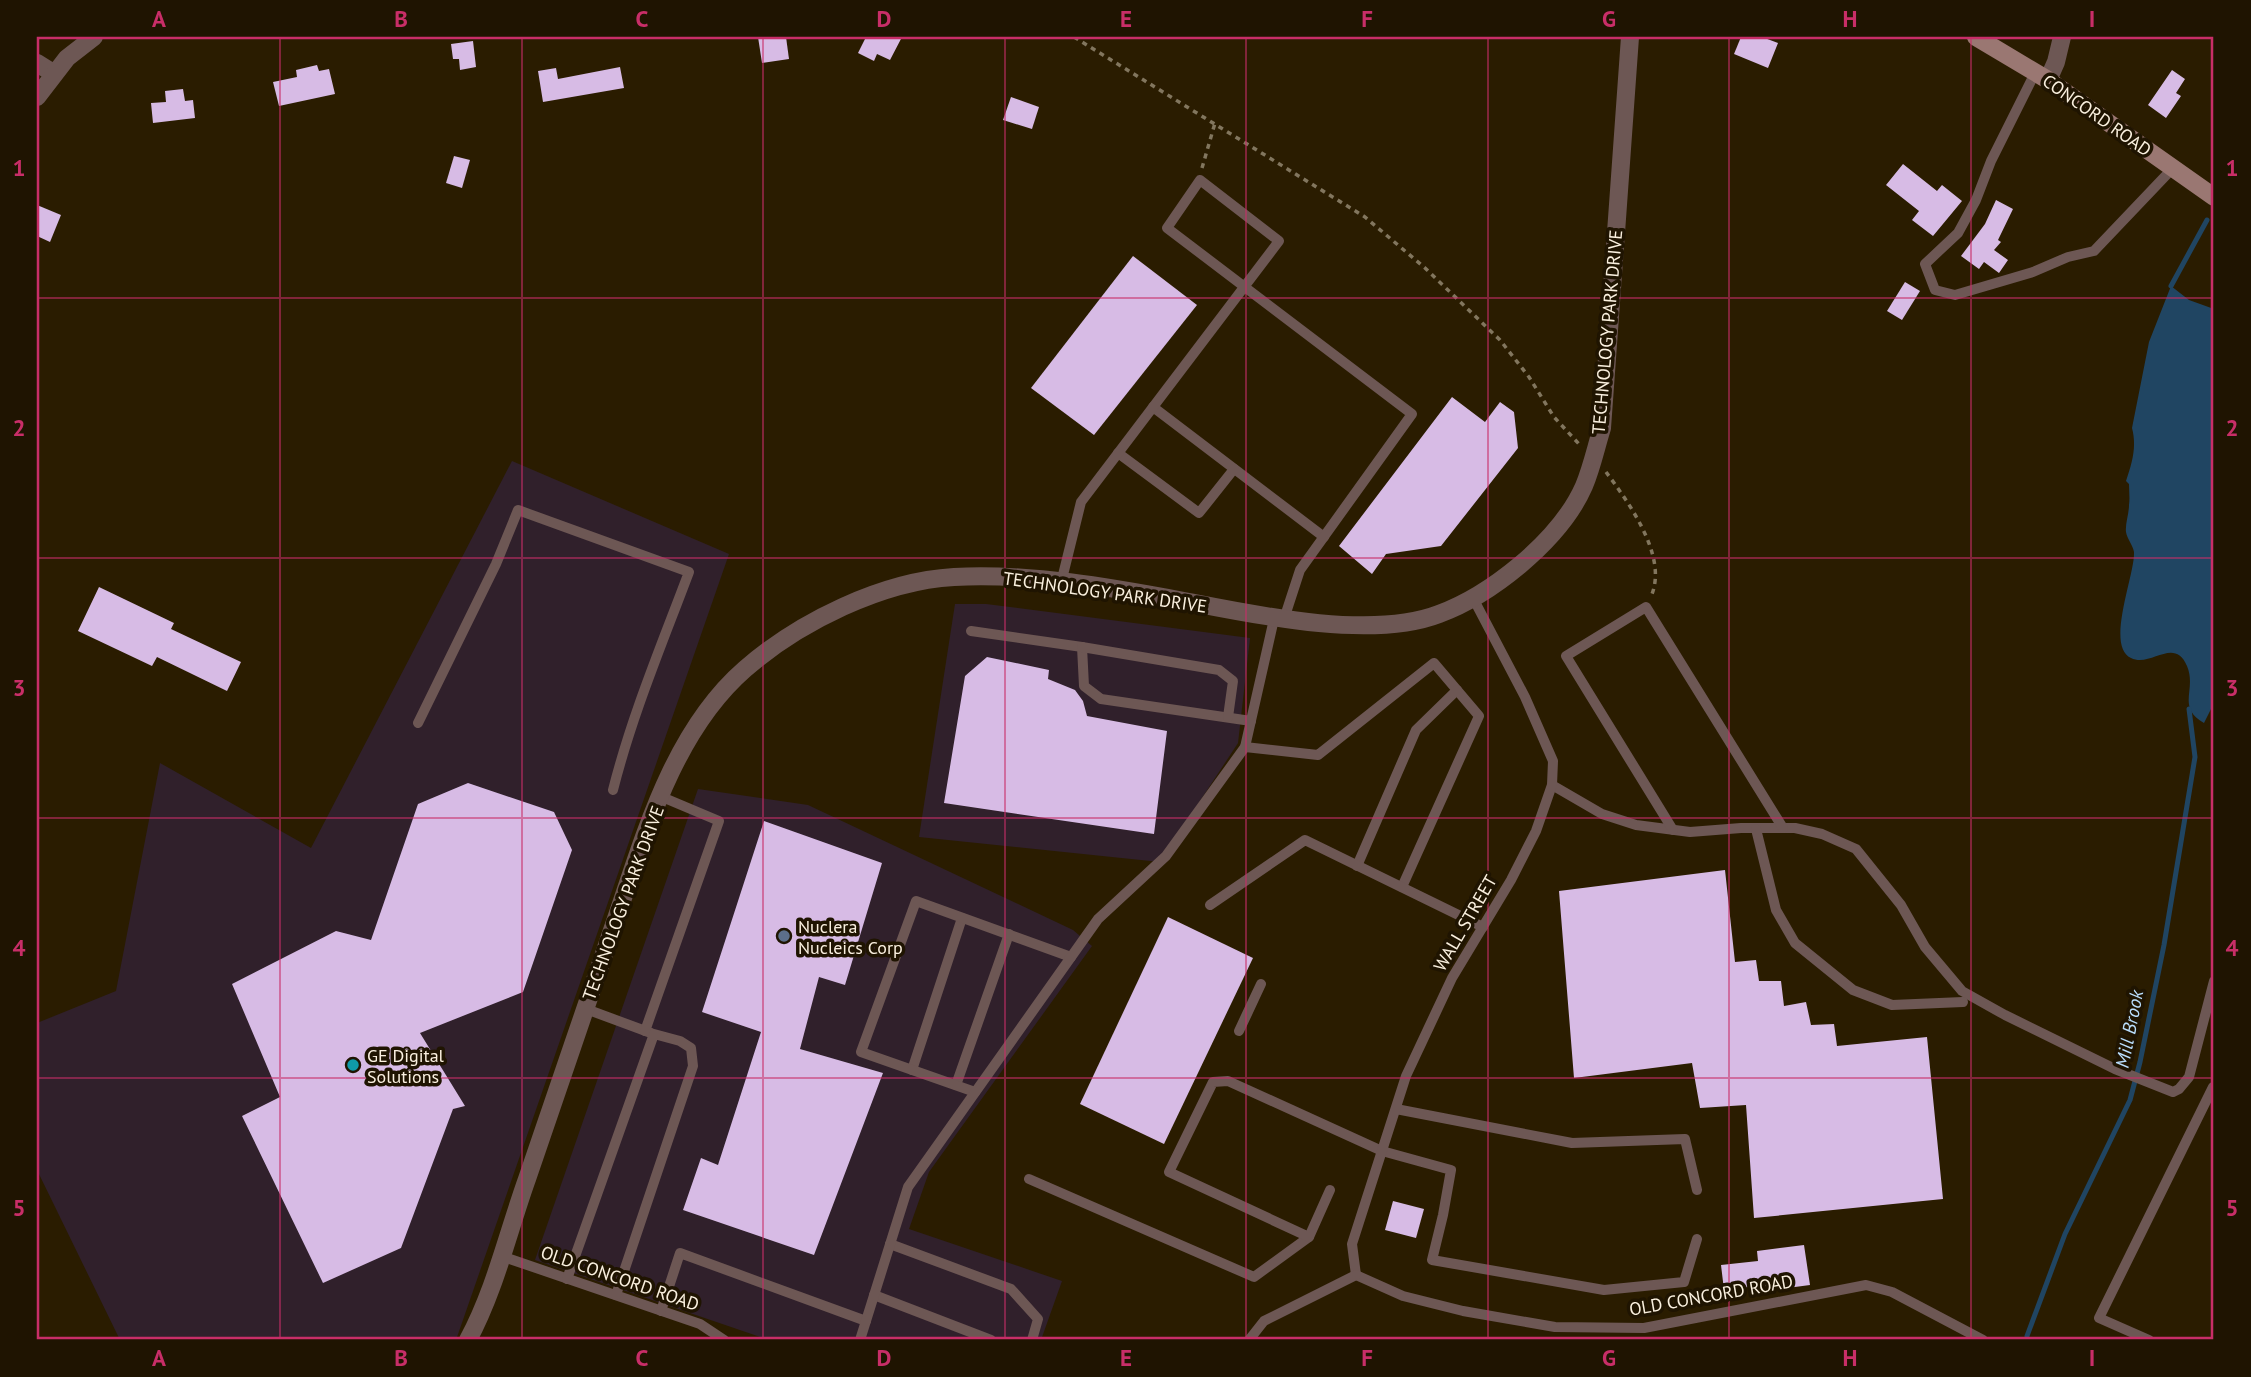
<svg xmlns="http://www.w3.org/2000/svg" width="2251" height="1377" viewBox="0 0 2251 1377" font-family="'PT Sans',sans-serif">
<rect width="100%" height="100%" fill="#2a1c00"/>
<g fill="#30202b">
<polygon points="512,461 729,554 456,1340 120,1340 37,1170 37,1023 116,991 160,763 311,848"/>
<polygon points="955,604 986,604 1250,638 1238,743 1160,862 919,837"/>
<polygon points="698,789 808,805 1073,930 1092,946 929,1172 909,1229 1062,1281 1041,1340 769,1340 535,1260"/>
</g>
<path fill="#204562" d="M2171,286L2189,300L2214,309V703L2204,723C2176,707 2197,690 2187,666C2174,636 2151,668 2131,658C2105,646 2135,575 2134,552C2133,545 2127,539 2126,532C2125,524 2129,514 2129,505C2130,498 2129,491 2129,484L2126,481C2132,463 2137,447 2132,428L2149,342Z"/>
<g fill="none" stroke-linecap="round" stroke-linejoin="round">
<g stroke="#204562" stroke-width="5">
<polyline points="2171,286 2207,220"/>
<polyline points="2027,1336 2065,1234 2130,1100 2140,1062 2164,945 2195,757 2189,709"/>
</g>
</g>
<g fill="#d7bbe5">
<polygon points="758,37 786,37 789,59 762,63"/>
<polygon points="866,37 902,37 890,60 877,54 874,61 858,53"/>
<polygon points="1741,37 1762,37 1778,43 1768,68 1734,54"/>
<polygon points="473,41 476,67 460,70 459,59 453,59 451,44"/>
<polygon points="317,65 319,71 329,69 335,94 279,106 273,82 297,77 296,70"/>
<polygon points="620,67 624,88 543,102 538,71 556,68 558,79"/>
<polygon points="2172,70 2185,79 2176,93 2181,96 2166,118 2148,105"/>
<polygon points="183,89 185,101 193,100 195,118 153,123 151,103 166,102 165,91"/>
<polygon points="1011,97 1039,107 1032,129 1003,120"/>
<polygon points="454,156 470,160 462,188 446,183"/>
<polygon points="1903,164 1937,191 1942,185 1962,201 1933,236 1912,220 1919,211 1886,185"/>
<polygon points="1996,200 2013,209 1998,240 2001,242 1994,250 2008,260 1999,273 1984,262 1979,269 1961,256 1985,224"/>
<polygon points="37,205 61,215 50,242 37,236"/>
<polygon points="1133,256 1197,305 1094,435 1031,388"/>
<polygon points="1905,282 1920,291 1902,320 1887,311"/>
<polygon points="1452,397 1485,422 1500,402 1514,412 1518,448 1441,546 1386,554 1372,574 1339,546"/>
<polygon points="99,587 174,623 171,629 241,662 227,691 157,657 152,666 78,631"/>
<polygon points="987,657 1049,670 1048,679 1075,690 1083,701 1087,716 1167,731 1154,834 944,803 965,676"/>
<polygon points="468,783 554,812 572,850 523,992 420,1033 465,1106 453,1109 401,1248 323,1283 242,1116 280,1097 232,984 336,931 371,940 418,804"/>
<polygon points="764,821 882,863 845,985 819,977 800,1049 883,1073 814,1255 683,1210 701,1158 718,1165 761,1032 702,1012"/>
<polygon points="1725,870 1735,962 1756,960 1759,981 1781,981 1784,1006 1806,1002 1811,1025 1834,1024 1837,1046 1927,1037 1943,1199 1754,1218 1746,1105 1700,1108 1692,1063 1574,1078 1559,891"/>
<polygon points="1168,917 1253,958 1164,1144 1080,1104"/>
<polygon points="1393,1201 1424,1209 1416,1238 1385,1230"/>
<polygon points="1804,1245 1810,1285 1766,1291 1765,1285 1724,1290 1721,1265 1758,1261 1757,1251"/>
</g>
<g fill="none" stroke-linecap="round" stroke-linejoin="round">
<g stroke="#82765e" stroke-width="3.5" stroke-dasharray="5 5" stroke-linecap="butt">
<polyline points="1074,37 1365,217 1425,268 1500,340 1529,377 1554,417 1579,444"/>
<polyline points="1202,168 1215,123"/>
<path d="M1606,472C1629,503 1667,555 1652,594"/>
</g>
<g stroke="#6d5754" stroke-width="10">
<polyline points="2035,73 1991,161 1976,200 1958,233 1925,264 1935,290 1955,295 2033,272 2068,257 2094,251 2173,168"/>
<polyline points="1153,407 1324,537"/>
<polyline points="1118,453 1199,513 1234,469"/>
<polyline points="1061,583 1081,502 1279,241 1200,180 1167,228 1412,414 1300,570 1284,619"/>
<polyline points="971,631 1082,647 1084,686 1101,699 1251,721"/>
<polyline points="1082,647 1219,670 1233,681 1228,717"/>
<path d="M418,723L496,564L518,510L689,572C662,644 632,715 613,790"/>
<polyline points="1245,747 1318,755 1434,663 1479,716 1402,887"/>
<polyline points="1552,785 1602,814 1636,825 1690,832 1741,828 1795,828 1822,834 1856,849 1901,905 1925,947 1962,991 2005,1015 2115,1069 2173,1092 2179,1089 2189,1077 2214,981"/>
<polyline points="1756,829 1776,910 1795,943 1853,990 1892,1005 1963,1002"/>
<polyline points="1673,830 1566,656 1646,607 1783,828"/>
<polyline points="1357,866 1416,730 1457,690"/>
<polyline points="1210,905 1305,840 1483,927"/>
<polyline points="586,1009 651,1033"/>
<polyline points="645,1031 719,821 662,797"/>
<polyline points="1239,1031 1261,984"/>
<polyline points="912,1070 962,918"/>
<polyline points="956,1085 1009,934"/>
<polyline points="975,1092 861,1052 916,901 1071,957"/>
<polyline points="1396,1109 1572,1143 1685,1139 1697,1190"/>
<polyline points="1029,1179 1254,1277 1309,1237"/>
<polyline points="1330,1190 1309,1237 1169,1172 1213,1082 1228,1081 1382,1151 1451,1170 1443,1215 1432,1260 1604,1290 1684,1282 1697,1239"/>
<polyline points="890,1244 1011,1289 1038,1319 1032,1340"/>
<polyline points="501,1256 700,1324 724,1340"/>
<polyline points="1356,1275 1352,1244 1406,1076 1452,978 1511,880 1536,831 1552,785 1553,761 1525,697 1473,598"/>
<polyline points="1356,1275 1403,1296 1463,1311 1555,1327 1644,1328 1866,1285 1892,1292 1983,1340"/>
<polyline points="567,1279 654,1034 680,1041 691,1048 693,1066 616,1295"/>
<polyline points="874,1295 991,1340"/>
<polyline points="661,1311 680,1253 866,1321"/>
<polyline points="860,1340 908,1187 1098,919 1166,856 1245,747 1274,619"/>
<polyline points="1249,1340 1264,1321 1356,1275"/>
<polyline points="2149,1340 2099,1318 2213,1087"/>
</g>
<g stroke="#6d5754" stroke-width="18">
<polyline points="37,63 53,73"/>
<polyline points="2048,80 2056,62 2062,37"/>
<path d="M468,1340C495,1290 508,1232 527,1179C557,1089 589,1000 619,910C647,827 676,729 745,669C799,622 882,581 954,577C1031,573 1109,587 1184,601C1255,615 1372,640 1439,614C1469,603 1496,585 1520,565C1546,543 1570,518 1584,486C1592,467 1596,447 1602,428L1630,37"/>
</g>
<polyline stroke="#6d5754" stroke-width="18" points="37,97 67,58 94,37"/>
<polyline stroke="#9a7772" stroke-width="18" points="1976,37 2048,80 2214,197"/>
</g>
<path fill="none" stroke="#c82e68" stroke-width="2" stroke-opacity="0.55" d="M280,37V1340M522,37V1340M763,37V1340M1005,37V1340M1246,37V1340M1488,37V1340M1729,37V1340M1971,37V1340M37,298H2214M37,558H2214M37,818H2214M37,1078H2214"/>
<circle fill="#5c6f8a" stroke="#1f1401" stroke-width="2.5" cx="784" cy="936" r="7"/>
<circle fill="#0f9aa8" stroke="#1f1401" stroke-width="2.5" cx="353" cy="1065" r="7"/>
<g text-anchor="middle" dominant-baseline="central" stroke-width="7" stroke-linejoin="round" paint-order="stroke">
<g font-size="18" fill="#faf0df" stroke="#1f1401">
<text transform="translate(2097 115) rotate(35)">CONCORD ROAD</text>
<text transform="translate(1607 332) rotate(-85)">TECHNOLOGY PARK DRIVE</text>
<text transform="translate(1105 592) rotate(8)">TECHNOLOGY PARK DRIVE</text>
<text transform="translate(623 903) rotate(-70)">TECHNOLOGY PARK DRIVE</text>
<text transform="translate(1465 923) rotate(-60)">WALL STREET</text>
<text transform="translate(620 1278) rotate(19)">OLD CONCORD ROAD</text>
<text transform="translate(1711 1295) rotate(-10)">OLD CONCORD ROAD</text>
</g>
<g font-size="18" fill="#faf0df" stroke="#1f1401" text-anchor="start">
<text x="798" y="926">Nuclera<tspan x="798" dy="21">Nucleics Corp</tspan></text>
<text x="367" y="1055">GE Digital<tspan x="367" dy="21">Solutions</tspan></text>
</g>
<g font-size="19" font-style="italic" fill="#badefc" stroke="#1f1401">
<text transform="translate(2129 1029) rotate(-79)">Mill Brook</text>
</g>
</g>
<rect width="2251" height="1377" fill="none" stroke="#1f1401" stroke-width="77"/>
<rect x="38" y="38" width="2174" height="1300" fill="none" stroke="#c82e68" stroke-width="2.5"/>
<g font-size="23" text-anchor="middle" font-weight="bold" fill="#c82e68">
<text x="159" y="27">A</text>
<text x="401" y="27">B</text>
<text x="642" y="27">C</text>
<text x="884" y="27">D</text>
<text x="1126" y="27">E</text>
<text x="1367" y="27">F</text>
<text x="1609" y="27">G</text>
<text x="1850" y="27">H</text>
<text x="2092" y="27">I</text>
<text x="19" y="176">1</text>
<text x="2232" y="176">1</text>
<text x="19" y="436">2</text>
<text x="2232" y="436">2</text>
<text x="19" y="696">3</text>
<text x="2232" y="696">3</text>
<text x="19" y="956">4</text>
<text x="2232" y="956">4</text>
<text x="19" y="1216">5</text>
<text x="2232" y="1216">5</text>
<text x="159" y="1366">A</text>
<text x="401" y="1366">B</text>
<text x="642" y="1366">C</text>
<text x="884" y="1366">D</text>
<text x="1126" y="1366">E</text>
<text x="1367" y="1366">F</text>
<text x="1609" y="1366">G</text>
<text x="1850" y="1366">H</text>
<text x="2092" y="1366">I</text>
</g>
</svg>
